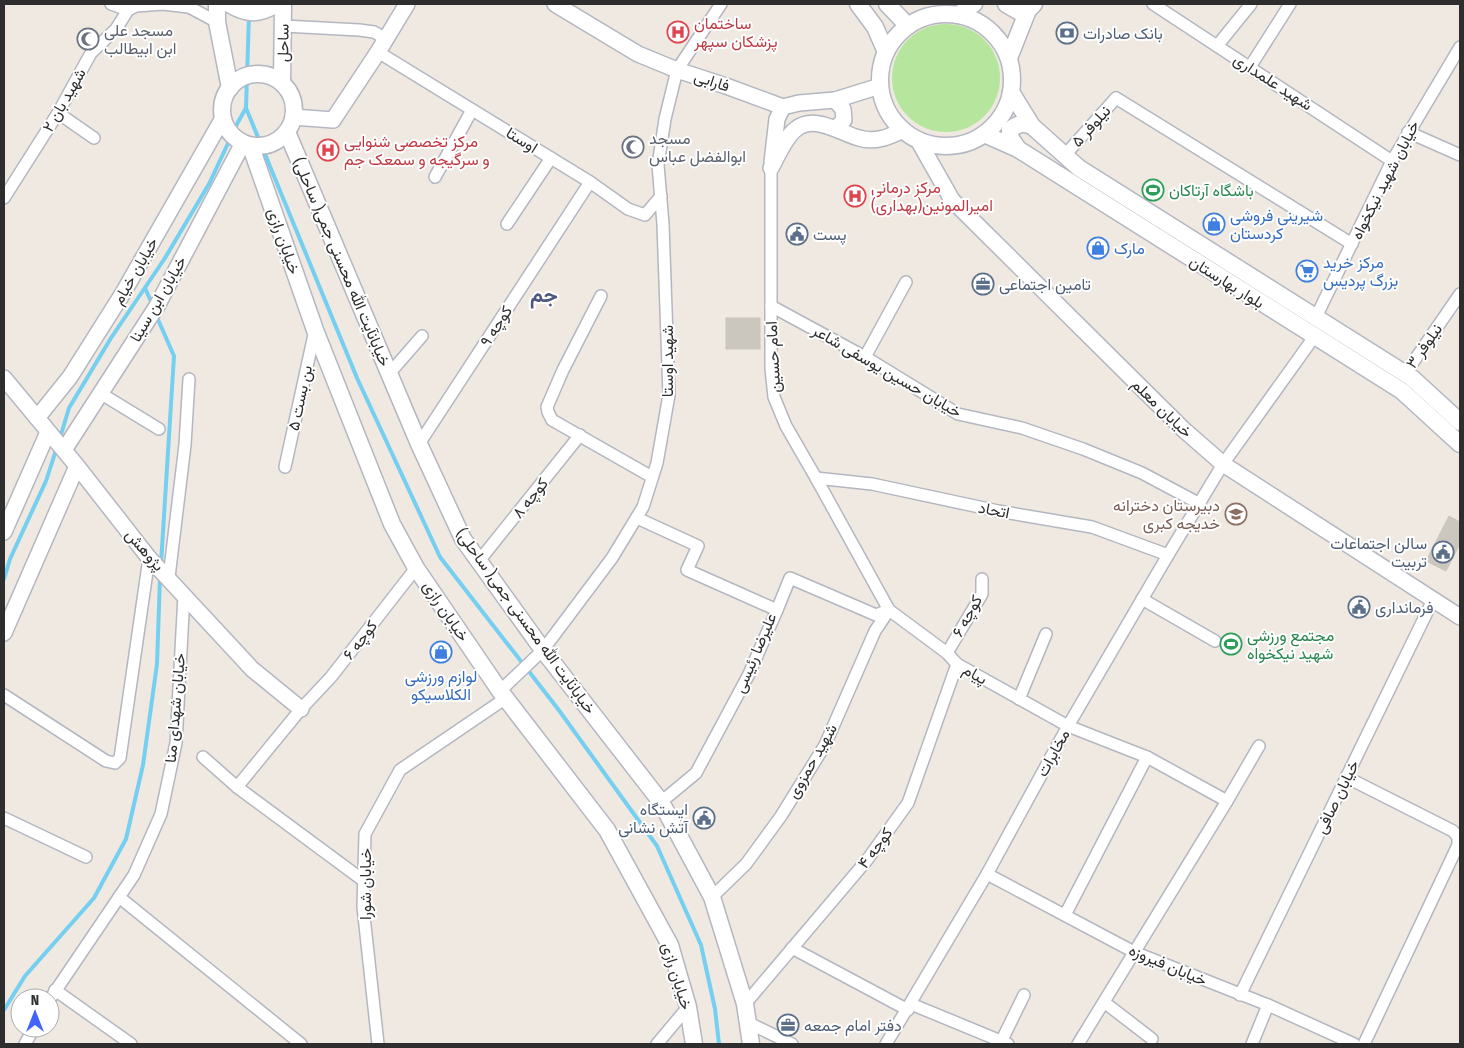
<svg xmlns="http://www.w3.org/2000/svg" width="1464" height="1048" viewBox="0 0 1464 1048" font-family="'Fira Sans Condensed',Vazirmatn,sans-serif">
<rect width="100%" height="100%" fill="#efe9e1"/>
<circle fill="#b6e59e" cx="946" cy="78" r="54"/>
<g fill="none" stroke-linecap="round" stroke-linejoin="round">
<g stroke="#75cff0" stroke-width="4">
<polyline points="249,15 246,108 357,378 440,557 558,709 657,846 701,945 715,1009 719,1044"/>
<polyline points="145,288 153,306"/>
<polyline points="156,315 174,356 161,564"/>
<polyline points="60,438 69,408 111,338 165,258 209,184 238,122 246,108"/>
<polyline points="4,579 10,559 46,481 57,447"/>
<polyline points="4,1010 25,976 94,898 126,839 143,765 157,664 160,578"/>
</g>
</g>
<g fill="#cbc7bf" stroke="#cbc5ba">
<rect x="726" y="318" width="34" height="31"/>
<polygon points="1449,516 1460,522 1460,544 1446,571 1426,561"/>
</g>
<g fill="none" stroke-linecap="round" stroke-linejoin="round">
<g stroke="#b4b7c1" stroke-width="14">
<g id="minor">
<polyline points="111,4 128,10"/>
<polyline points="1153,4 1392,161"/>
<polyline points="284,26 359,30 374,32 386,39"/>
<polyline points="1217,46 1251,4"/>
<polyline points="378,52 590,182 628,209 645,215 661,196"/>
<polyline points="1250,67 1290,4"/>
<polyline points="58,113 94,138"/>
<polyline points="1408,132 1460,155"/>
<polyline points="1065,155 1116,98 1352,244"/>
<polyline points="771,168 771,368 774,397 786,426 816,478 889,610 947,653 957,664 1068,726 1147,757 1227,801 1078,1044"/>
<polyline points="435,177 472,110"/>
<polyline points="4,198 58,113 91,53 116,29 128,10 136,6 163,4 189,7 217,22"/>
<polyline points="507,224 551,158"/>
<polyline points="601,296 563,370 547,407 548,412 552,420 652,477"/>
<polyline points="771,306 865,357 958,414 1022,428 1083,449 1142,473 1200,504"/>
<polyline points="1316,317 1392,161 1460,47"/>
<polyline points="865,357 906,282"/>
<polyline points="389,374 422,336"/>
<polyline points="1405,374 1460,294"/>
<polyline points="100,393 159,429"/>
<polyline points="419,444 590,182"/>
<polyline points="285,467 315,330"/>
<polyline points="816,478 872,484 998,511 1092,527 1168,555"/>
<polyline points="637,518 698,546 687,570 777,610 749,674 696,773 661,802"/>
<polyline points="479,561 580,435"/>
<polyline points="169,577 185,445 189,379"/>
<polyline points="1142,599 1215,641"/>
<polyline points="777,610 790,578 876,615 889,610"/>
<polyline points="947,653 982,594 982,579"/>
<polyline points="500,691 543,650 612,558 643,507 657,463 669,395 663,224 658,165 665,119 677,70 721,4"/>
<polyline points="4,695 106,761 115,763 120,758 149,558"/>
<polyline points="1019,699 1046,634"/>
<polyline points="203,757 237,787 364,881"/>
<polyline points="1346,777 1453,831 1458,837 1458,845 1364,1044"/>
<polyline points="237,787 301,709 331,677 416,568"/>
<polyline points="1227,801 1259,746"/>
<polyline points="4,818 86,857"/>
<polyline points="987,874 1134,952 1268,1005 1354,1044"/>
<polyline points="119,897 301,1044"/>
<polyline points="712,897 746,864 781,816 825,745 875,631 889,610"/>
<polyline points="1065,915 1147,757"/>
<polyline points="792,948 908,1010"/>
<polyline points="55,990 131,1044"/>
<polyline points="1240,995 1433,600"/>
<polyline points="50,999 134,875 161,814 176,743 184,595"/>
<polyline points="1104,1002 1152,1039"/>
<polyline points="745,1004 867,860 908,803 957,664"/>
<polyline points="911,1004 1008,1044"/>
<polyline points="749,1023 792,1044"/>
<polyline points="1001,1042 1024,995"/>
<polyline points="25,1044 34,1028"/>
<polyline points="378,1044 363,907 365,834 400,770 506,698"/>
<polyline points="657,1044 688,1007"/>
<polyline points="886,1044 987,874 1068,726 1168,555 1223,464 1314,337"/>
<polyline points="1252,1044 1268,1005"/>
</g>
</g>
<g stroke="#b4b7c1" stroke-width="18">
<g id="tertiary">
<polyline points="555,4 638,54 677,70 726,86 783,107 799,103 835,100 880,86"/>
<polyline points="835,100 843,109 844,120 836,128"/>
<polyline points="293,117 333,120 378,52 407,4"/>
<polyline points="918,140 952,200 1183,429 1223,464 1460,617"/>
<polyline points="772,162 777,119 783,107"/>
<path d="M771,168C777,157 786,136 796,129C815,114 840,133 859,138C875,143 889,137 903,130"/>
<polyline points="4,378 77,466 149,558 252,669 301,709"/>
<polyline points="37,418 70,377 123,293 223,118"/>
<polyline points="64,450 157,306 243,143"/>
<polyline points="4,532 48,432"/>
<polyline points="4,633 77,466"/>
</g>
</g>
<g stroke="#b4b7c1" stroke-width="19">
<g id="secondary">
<polyline points="217,4 217,22 230,88"/>
<path d="M229,4C247,15 258,15 277,4"/>
<polyline points="858,4 875,27 886,52"/>
<polyline points="887,4 908,26"/>
<polyline points="1006,4 1018,11 1028,10"/>
<circle cx="946" cy="80" r="66"/>
<polyline points="958,15 974,4"/>
<polyline points="1009,58 1028,10 1034,4"/>
<circle cx="258" cy="110" r="36"/>
<polyline points="282,83 283,4"/>
<polyline points="1011,92 1032,126 1079,168 1412,378 1460,422"/>
<polyline points="287,132 419,444 463,539 543,650 661,802 712,897 745,1004 751,1044"/>
<polyline points="984,134 1018,149 1402,391 1460,444"/>
<polyline points="251,147 315,330 392,524 416,568 500,691 607,830 670,945 688,1007 694,1044"/>
<path d="M1018,149L1010,137V130C1018,123 1023,123 1032,126"/>
</g>
</g>
<use href="#minor" stroke="#fff" stroke-width="11"/>
<use href="#tertiary" stroke="#fff" stroke-width="15"/>
<use href="#secondary" stroke="#fff" stroke-width="16"/>
</g>
<defs>
<g id="hospital-ring" transform="scale(1.125)"><circle r="9.5" fill="#fff" stroke="#e0444e" stroke-width="1.5"/><path d="M-5-5h3v3.5h4V-5h3V5h-3V1.5h-4V5h-3Z" fill="#e0444e"/></g>
<g id="bank-ring" transform="scale(1.125)"><circle r="9.5" fill="#fff" stroke="#5c6f8a" stroke-width="1.5"/><path d="M-6-4H6V4H-6ZM0-2.3a2.3 2.3 0 1 0 0 4.6a2.3 2.3 0 1 0 0-4.6Z" fill="#5c6f8a"/></g>
<g id="mosque-ring" transform="scale(1.125)"><circle r="9.5" fill="#fff" stroke="#6b7280" stroke-width="1.5"/><path d="M3.5-4.9A6 6 0 1 0 3.5 4.9A5 5 0 1 1 3.5-4.9Z" fill="#6b7280"/></g>
<g id="stadium-ring" transform="scale(1.125)"><circle r="9.5" fill="#fff" stroke="#2e9e5b" stroke-width="1.5"/><path d="M0-5a6.5 5 0 1 0 0 10a6.5 5 0 1 0 0-10ZM-3.5-1.8h7v3.6h-7Z" fill="#2e9e5b"/></g>
<g id="shop-ring" transform="scale(1.125)"><circle r="9.5" fill="#fff" stroke="#3f7fe0" stroke-width="1.5"/><path d="M-5-2.5h2.3a2.7 3.5 0 0 1 5.4 0H5L5.5 6h-11ZM-1.5-2.5h3a1.5 2.3 0 0 0-3 0Z" fill="#3f7fe0"/></g>
<g id="civic-ring" transform="scale(1.125)"><circle r="9.5" fill="#fff" stroke="#5c6f8a" stroke-width="1.5"/><path d="M-.6-6.5H3V-4.5H.6V-3L4-1V1h2V6H-6V1h2V-1L-.6-3ZM-1.2 2.5V6h2.4V2.5Z" fill="#5c6f8a"/></g>
<g id="supermarket-ring" transform="scale(1.125)"><circle r="9.5" fill="#fff" stroke="#3f7fe0" stroke-width="1.5"/><path d="M-6-5.5h2.5l.6 2H6L4.5 2H-2.5L-4.4-4H-6ZM-1.5 3.2a1.3 1.3 0 1 0 .1 0ZM3 3.2a1.3 1.3 0 1 0 .1 0Z" fill="#3f7fe0"/></g>
<g id="office-ring" transform="scale(1.125)"><circle r="9.5" fill="#fff" stroke="#5c6f8a" stroke-width="1.5"/><path d="M-6-3h4V-5.5h4V-3h4V5H-6ZM-1-4.5V-3h2v-1.5ZM-6 0V1H6V0Z" fill="#5c6f8a"/></g>
<g id="school-ring" transform="scale(1.125)"><circle r="9.5" fill="#fff" stroke="#8d6e63" stroke-width="1.5"/><path d="M0-5L7-2L0 1L-7-2ZM-4 1L0 2.5L4 1V4Q0 6-4 4Z" fill="#8d6e63"/></g>
</defs>
<g fill-rule="evenodd">
<use href="#hospital-ring" x="678" y="32"/>
<use href="#bank-ring" x="1067" y="33"/>
<use href="#mosque-ring" x="88" y="39"/>
<use href="#mosque-ring" x="633" y="147"/>
<use href="#hospital-ring" x="328" y="150"/>
<use href="#stadium-ring" x="1153" y="190"/>
<use href="#hospital-ring" x="855" y="196"/>
<use href="#shop-ring" x="1214" y="224"/>
<use href="#civic-ring" x="797" y="234"/>
<use href="#shop-ring" x="1098" y="248"/>
<use href="#supermarket-ring" x="1307" y="271"/>
<use href="#office-ring" x="983" y="284"/>
<use href="#school-ring" x="1236" y="514"/>
<use href="#civic-ring" x="1443" y="552"/>
<use href="#civic-ring" x="1359" y="607"/>
<use href="#stadium-ring" x="1231" y="644"/>
<use href="#shop-ring" x="441" y="652"/>
<use href="#civic-ring" x="704" y="818"/>
<use href="#office-ring" x="788" y="1025"/>
</g>
<g text-anchor="middle" dominant-baseline="central" stroke-width="4" stroke-linejoin="round" paint-order="stroke">
<g font-size="16" fill="#be3a42" stroke="#fff" text-anchor="start">
<text x="694" y="23">ساختمان<tspan x="694" dy="18">پزشکان سپهر</tspan></text>
<text x="344" y="141">مرکز تخصصی شنوایی<tspan x="344" dy="18">و سرگیجه و سمعک جم</tspan></text>
<text x="871" y="187">مرکز درمانی<tspan x="871" dy="18">امیرالمونین(بهداری)</tspan></text>
</g>
<g font-size="16" fill="#5b616d" stroke="#fff" text-anchor="start">
<text x="104" y="30">مسجد علی<tspan x="104" dy="18">ابن ابیطالب</tspan></text>
<text x="649" y="138">مسجد<tspan x="649" dy="18">ابوالفضل عباس</tspan></text>
</g>
<g font-size="16" fill="#4e5e75" stroke="#fff" text-anchor="start">
<text x="1083" y="33">بانک صادرات</text>
<text x="813" y="234">پست</text>
<text x="999" y="284">تامین اجتماعی</text>
<text x="1427" y="543" text-anchor="end">سالن اجتماعات<tspan x="1427" dy="18">تربیت</tspan></text>
<text x="1375" y="607">فرمانداری</text>
<text x="688" y="809" text-anchor="end">ایستگاه<tspan x="688" dy="18">آتش نشانی</tspan></text>
<text x="804" y="1025">دفتر امام جمعه</text>
</g>
<g font-size="16" fill="#2e2e2e" stroke="#fff">
<text transform="translate(283 43) rotate(-89)">ساحل</text>
<text transform="translate(712 81) rotate(18)">فارابی</text>
<text transform="translate(1273 82) rotate(33)">شهید علمداری</text>
<text transform="translate(64 100) rotate(-60)">شهید بان ۲</text>
<text transform="translate(1091 126) rotate(-48)">نیلوفر ۵</text>
<text transform="translate(522 140) rotate(32)">اوستا</text>
<text transform="translate(1385 180) rotate(-63)">خیابان شهید نیکخواه</text>
<text transform="translate(284 241) rotate(71)">خیابان رازی</text>
<text transform="translate(342 262) rotate(67)">خیابانآیت الله محسنی جمی( ساحلی)</text>
<text transform="translate(135 271) rotate(-60)">خیابان خیام</text>
<text transform="translate(1227 282) rotate(32)">بلوار بهارستان</text>
<text transform="translate(158 299) rotate(-60)">خیابان ابن سینا</text>
<text transform="translate(496 326) rotate(-57)">کوچه ۹</text>
<text transform="translate(1424 346) rotate(-55)">نیلوفر ۳</text>
<text transform="translate(773 357) rotate(-93)">امام حسین</text>
<text transform="translate(667 361) rotate(-90)">شهید اوستا</text>
<text transform="translate(887 371) rotate(30)">خیابان حسین یوسفی شاعر</text>
<text transform="translate(300 398) rotate(-78)">بن بست ۵</text>
<text transform="translate(1162 408) rotate(44)">خیابان معلم</text>
<text transform="translate(530 498) rotate(-51)">کوچه ۸</text>
<text transform="translate(994 510) rotate(11)">اتحاد</text>
<text transform="translate(145 550) rotate(49)">پژوهش</text>
<text transform="translate(446 611) rotate(56)">خیابان رازی</text>
<text transform="translate(967 616) rotate(-61)">کوچه ۶</text>
<text transform="translate(526 621) rotate(54)">خیابانآیت الله محسنی جمی( ساحلی)</text>
<text transform="translate(360 640) rotate(-52)">کوچه ۶</text>
<text transform="translate(755 653) rotate(-67)">علیرضا رئیسی</text>
<text transform="translate(975 674) rotate(29)">پیام</text>
<text transform="translate(175 708) rotate(-85)">خیابان شهدای منا</text>
<text transform="translate(1053 753) rotate(-61)">مخابرات</text>
<text transform="translate(812 761) rotate(-60)">شهید حمزوی</text>
<text transform="translate(1337 797) rotate(-64)">خیابان صافی</text>
<text transform="translate(875 848) rotate(-53)">کوچه ۴</text>
<text transform="translate(365 884) rotate(-90)">خیابان شورا</text>
<text transform="translate(1168 965) rotate(23)">خیابان فیروزه</text>
<text transform="translate(677 976) rotate(73)">خیابان رازی</text>
</g>
<g font-size="16" fill="#27864d" stroke="#fff" text-anchor="start">
<text x="1169" y="190">باشگاه آرتاکان</text>
<text x="1247" y="635">مجتمع ورزشی<tspan x="1247" dy="18">شهید نیکخواه</tspan></text>
</g>
<g font-size="16" fill="#366cbe" stroke="#fff" text-anchor="start">
<text x="1230" y="215">شیرینی فروشی<tspan x="1230" dy="18">کردستان</tspan></text>
<text x="1114" y="248">مارک</text>
<text x="1323" y="262">مرکز خرید<tspan x="1323" dy="18">بزرگ پردیس</tspan></text>
<text x="441" y="676" text-anchor="middle">لوازم ورزشی<tspan x="441" dy="18">الکلاسیکو</tspan></text>
</g>
<g font-size="16" fill="#785e54" stroke="#fff" text-anchor="end">
<text x="1220" y="505">دبیرستان دخترانه<tspan x="1220" dy="18">خدیجه کبری</tspan></text>
</g>
<g font-size="21" font-weight="bold" fill="#4d5680" stroke="#fff">
<text x="544" y="295">جم</text>
</g>
</g>
<rect width="1464" height="1048" fill="none" stroke="#2e2e2e" stroke-width="10"/>
<g transform="translate(35 1013)"><circle r="24" fill="#ffffff" stroke="#ababab"/>
<path d="M0-4L9 19L0 12L-9 19Z" fill="#4264fb"/>
<text y="-8" font-size="14" font-weight="bold" text-anchor="middle" fill="#2e2e2e">N</text>
</g>
</svg>
